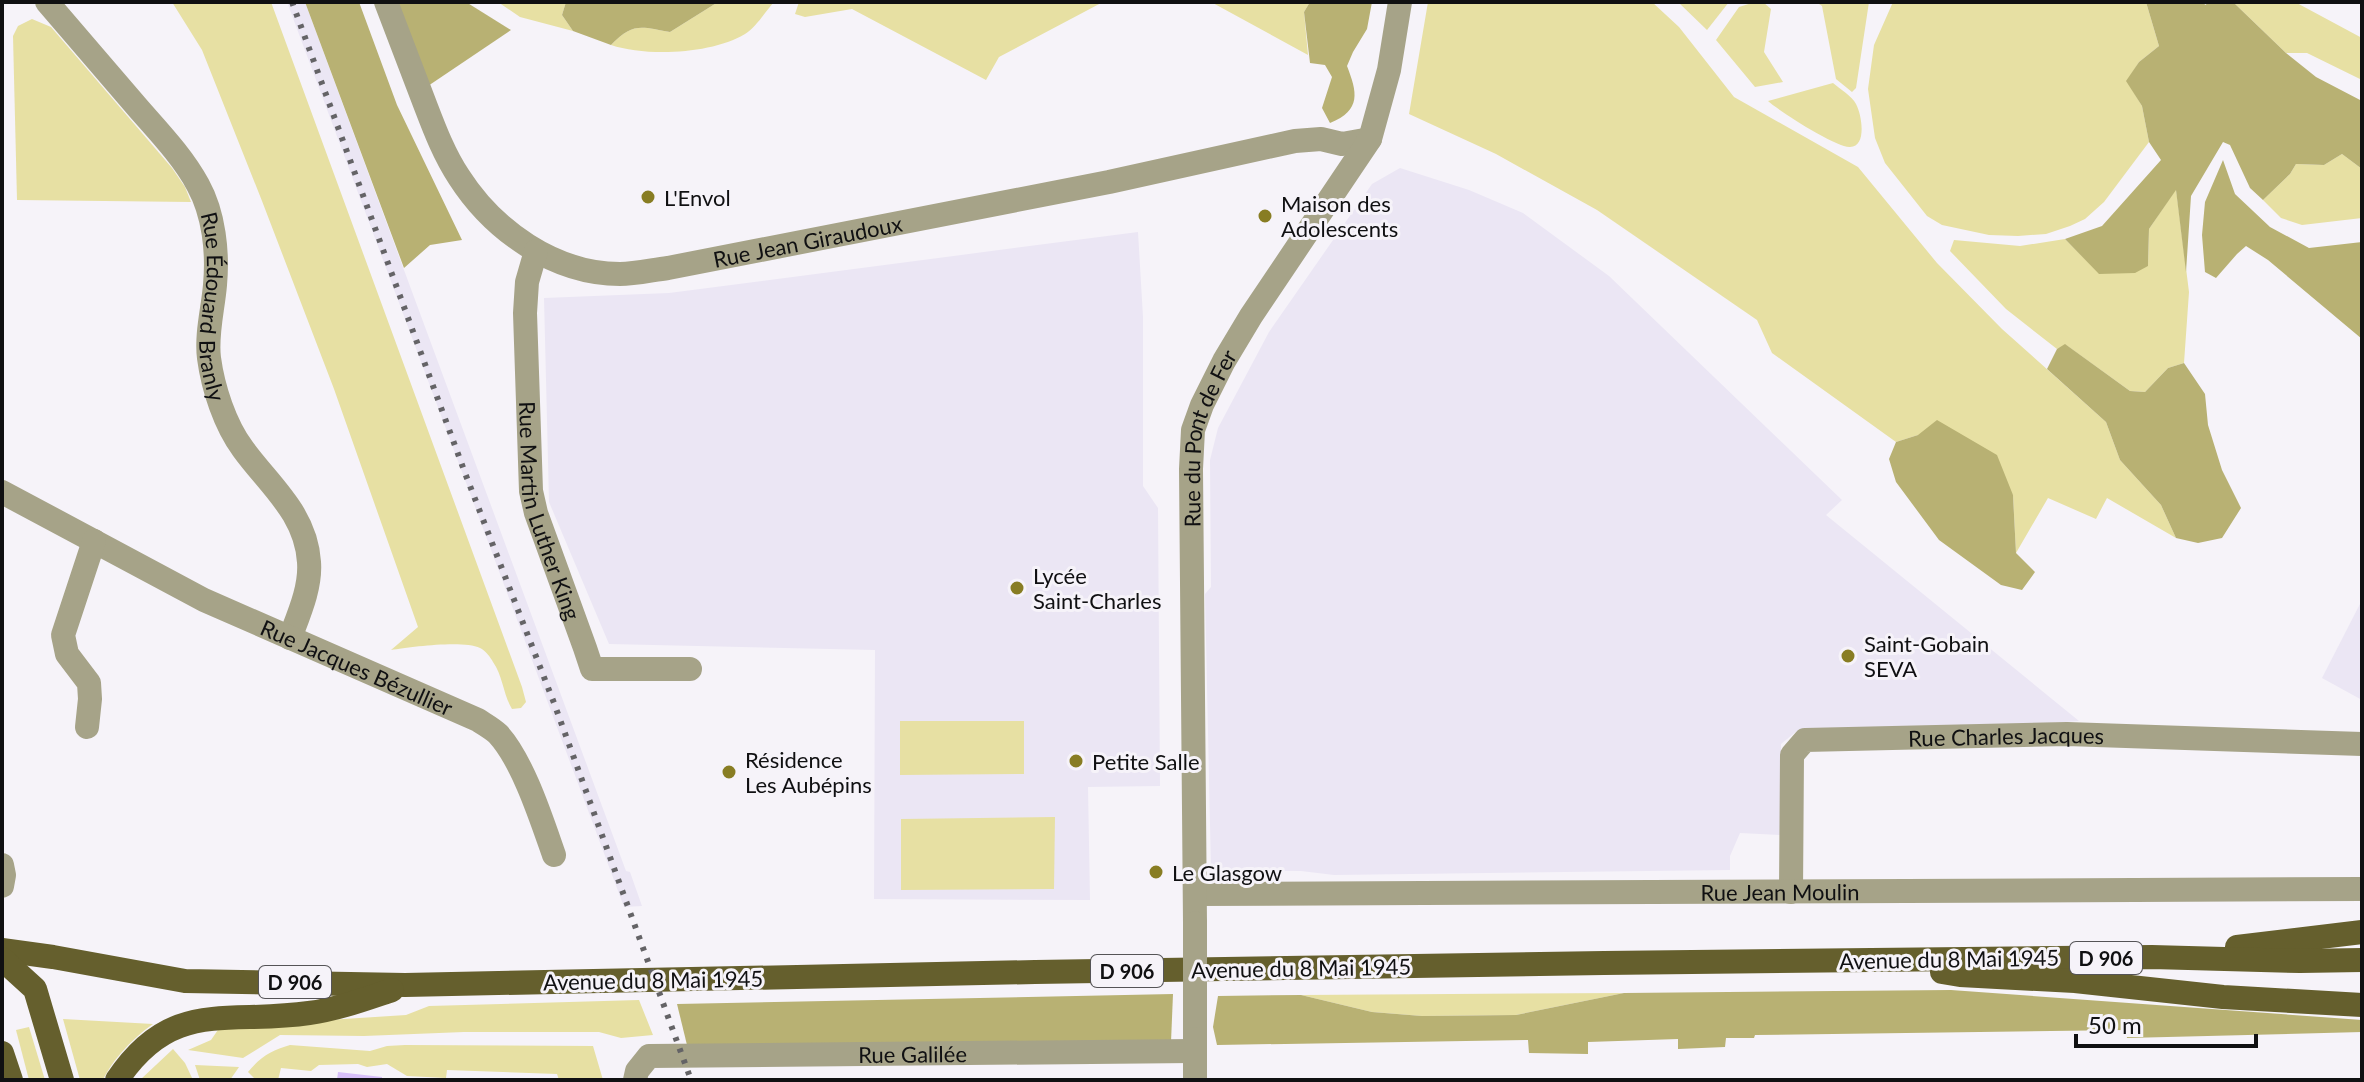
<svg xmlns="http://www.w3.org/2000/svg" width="2364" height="1082" viewBox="0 0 2364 1082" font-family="Lato,sans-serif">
<rect width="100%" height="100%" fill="#f6f3f9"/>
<g fill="#ebe6f4">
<polygon points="287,2 305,2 626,871 630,872 642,906 624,907"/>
<polygon points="1400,168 1469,190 1523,213 1609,276 1842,500 1826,515 2079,721 1921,732 1827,734 1798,730 1781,744 1781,835 1740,833 1730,856 1730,870 1334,875 1301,871 1211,870 1205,594 1211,587 1210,460 1218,428 1269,332 1372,184"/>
<polygon points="1138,232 1143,317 1143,486 1158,508 1160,786 1088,787 1090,900 874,899 875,650 609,644 549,502 544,298 669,293"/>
<polygon points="2362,600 2362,700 2322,678"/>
</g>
<g fill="#e7e0a3">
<path d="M172,2H271L522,687L526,702L521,708L512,709C503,694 503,676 493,662C491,658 485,650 480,648C463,640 411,647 391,650L418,627L334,389L262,201L202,50Z"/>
<polygon points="498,2 566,2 562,15 573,31 520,17"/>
<path d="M718,2H774C765,12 756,27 745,34C712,54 647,57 611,45C633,22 641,27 670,32Z"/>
<polygon points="799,2 1103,2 999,57 986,80 852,9 805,17 795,14"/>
<polygon points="1211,2 1310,2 1304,12 1308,55"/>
<polygon points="1428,2 1652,2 1679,27 1734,97 1858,167 1937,263 2002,329 2106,422 2120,460 2161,505 2176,538 2107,498 2096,519 2048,498 2016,553 2013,495 1918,435 1896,442 1772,353 1757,320 1597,210 1496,154 1409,114"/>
<polygon points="1678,2 1729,2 1707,30"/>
<polygon points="1755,2 1763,2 1771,9 1764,52 1783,82 1755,87 1716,40 1739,7"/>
<polygon points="1816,2 1869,2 1856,88 1852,92 1836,79 1822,6"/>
<polygon points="1893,2 2146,2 2159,46 2139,62 2127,81 2142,106 2149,142 2104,202 2085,219 2070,226 2046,234 2018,236 1989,235 1942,225 1927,216 1885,163 1875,138 1868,89 1874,45"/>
<polygon points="2233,2 2295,2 2362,38 2362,80 2307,53 2286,53"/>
<polygon points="32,19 51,27 172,168 185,187 191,202 17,200 13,36 18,26"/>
<path d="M1833,83C1840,89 1852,96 1856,104C1862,115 1867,147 1850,147C1837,148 1779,111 1768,101Z"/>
<polygon points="2342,154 2362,169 2362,218 2302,225 2281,218 2263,200 2290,174 2296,164 2324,165"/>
<polygon points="2176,189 2189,292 2184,363 2168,368 2145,392 2130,391 2066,345 2057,349 2006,309 1950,251 1954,240 2020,246 2065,239 2099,273 2148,266 2149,229"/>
<polygon points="900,721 1024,721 1024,774 900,775"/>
<polygon points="1055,817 1054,889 901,890 901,819"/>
<polygon points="1624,993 1516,1015 1422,1016 1372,1012 1301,995"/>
<polygon points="639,1000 653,1035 621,1038 599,1032 464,1032 364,1036 280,1035 243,1058 188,1050 211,1040 220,1027 406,1015 429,1006"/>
<path d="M63,1019L153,1024C133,1038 113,1059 103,1080H80Z"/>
<polygon points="29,1027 45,1080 29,1080 16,1030"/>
<path d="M290,1045L370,1051L387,1046L405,1045L593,1046L603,1080H559L557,1074L447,1070L446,1078L407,1076L387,1064L367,1067L358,1064L319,1065L311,1071L281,1068L278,1080H256L248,1072C260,1057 272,1050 290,1045Z"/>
<polygon points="173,1049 185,1063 193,1080 140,1080"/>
<polygon points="195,1065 239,1067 230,1080 200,1080"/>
</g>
<g fill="#b8b173">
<polygon points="305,2 359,2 397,105 462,240 430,245 404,268"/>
<polygon points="396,2 466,2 511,30 428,86"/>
<path d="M566,2H718L670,32C641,27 633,22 611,45L573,31L562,15Z"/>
<path d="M1310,2H1372L1367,29L1353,52L1347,66C1357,92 1362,110 1330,123L1322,108L1332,77L1325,65L1310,63L1304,12Z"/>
<polygon points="2146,2 2204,2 2205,5 2210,2 2233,2 2286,53 2316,77 2362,101 2362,169 2342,154 2324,165 2296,164 2290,174 2263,200 2250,188 2230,145 2223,142 2191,196 2186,272 2176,190 2149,229 2148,266 2135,273 2099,274 2065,239 2102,226 2161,160 2149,142 2142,106 2126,81 2139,62 2159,46"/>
<polygon points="2223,160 2235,194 2270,227 2309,248 2362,242 2362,339 2268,260 2246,246 2237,254 2216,278 2205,272 2202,235 2205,202"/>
<polygon points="2065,344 2130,391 2145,392 2168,368 2184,363 2205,394 2208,425 2222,470 2241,508 2222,538 2198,543 2176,538 2161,505 2120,460 2106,422 2047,369 2057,349"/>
<polygon points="1937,420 1997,455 2013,495 2016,553 2035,572 2022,590 2001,585 1939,540 1896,482 1889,459 1896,442 1918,435"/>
<polygon points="1951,990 2362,1020 2362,1032 2127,1038 2126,1030 1755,1035 1754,1038 1726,1038 1725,1047 1678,1049 1678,1039 1588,1042 1588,1054 1529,1053 1528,1040 1217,1045 1213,1027 1218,996 1301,995 1372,1012 1422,1016 1516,1015 1624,993"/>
<polygon points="1173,994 1171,1042 687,1045 677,1004"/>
</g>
<polygon fill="#d7bff9" points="338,1072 382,1077 382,1080 337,1080"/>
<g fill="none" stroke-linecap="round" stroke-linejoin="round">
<g stroke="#a6a388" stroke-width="24">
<path id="s1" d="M47,2C77,37 108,73 138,108C159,132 183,157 198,185C214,214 218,252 215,285C213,309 206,334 209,358C213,388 225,425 243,449C269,485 306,513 309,562C311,587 299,614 290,638"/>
<path id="s2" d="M386,2C398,34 411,67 423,99C433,125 443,153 459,177C493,230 554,274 620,274C635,274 652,270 668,268L1109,182L1295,141L1321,139L1342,144L1370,139"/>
<path id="s3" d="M536,251L527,282L525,313L531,491L536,513L585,648L592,669H690"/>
<path id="s4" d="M2,492L204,600L478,720C484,724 493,729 498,734C523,761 542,821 554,855"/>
<polyline points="87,727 90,699 89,683 67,654 63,635 94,541"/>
<polyline points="2,865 4,875 2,886"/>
<path id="s5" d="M1791,892L1792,755L1805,740L2067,734L2362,744"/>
<path id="s6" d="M1196,894L2362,889"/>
<path id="s7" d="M1195,923L1191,469L1193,430L1202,405L1224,361L1251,316L1370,139L1389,70L1400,2"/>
<path id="s8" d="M635,1080L637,1071L649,1056L1193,1051"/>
<polyline points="1195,1080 1195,1016"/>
</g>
<g stroke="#655f2d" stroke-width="24">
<polyline points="2237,947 2362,932"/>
<polyline points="2,950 53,957 185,981 405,985 1035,972 1604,963 2152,957 2300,961 2362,960"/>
<polyline points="2,959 35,989 62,1080"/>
<polyline points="1942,972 1960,975 2075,981 2223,997 2362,1005"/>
<polyline points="2,1053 11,1080"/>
<path d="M117,1080C172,998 226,1025 309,1013C338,1009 365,999 392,990"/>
</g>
<polyline stroke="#646366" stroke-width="6" stroke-dasharray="4 8" stroke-linecap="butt" points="292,2 465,473 554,703 691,1080"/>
<polyline stroke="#a6a388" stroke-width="24" points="1195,1016 1195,923"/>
</g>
<g fill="#887d23" stroke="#f6f3f9" stroke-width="3">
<circle cx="648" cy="197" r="8"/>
<circle cx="1265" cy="216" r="8"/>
<circle cx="1017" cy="588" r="8"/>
<circle cx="1848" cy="656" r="8"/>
<circle cx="1076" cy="761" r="8"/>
<circle cx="729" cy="772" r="8"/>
<circle cx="1156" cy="872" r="8"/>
</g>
<g text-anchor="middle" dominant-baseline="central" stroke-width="6" stroke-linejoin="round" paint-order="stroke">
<g fill="#f6f3f9" stroke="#555457" stroke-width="2">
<rect x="2070" y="942" width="72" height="32" rx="6"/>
<rect x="1091" y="955" width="72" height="32" rx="6"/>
<rect x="259" y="966" width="72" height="32" rx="6"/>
</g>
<g font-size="20" font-weight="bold" fill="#101012">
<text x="2106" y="958">D 906</text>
<text x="1127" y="971">D 906</text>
<text x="295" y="982">D 906</text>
</g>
<g font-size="22" fill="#101012" stroke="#f6f3f9" text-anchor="start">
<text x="664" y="197">L'Envol</text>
<text x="1281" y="203">Maison des<tspan x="1281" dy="25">Adolescents</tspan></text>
<text x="1033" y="575">Lycée<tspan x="1033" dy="25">Saint-Charles</tspan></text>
<text x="1864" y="643">Saint-Gobain<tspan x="1864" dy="25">SEVA</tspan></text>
<text x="745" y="759">Résidence<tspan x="745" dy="25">Les Aubépins</tspan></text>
<text x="1092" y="761">Petite Salle</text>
<text x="1172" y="872">Le Glasgow</text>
</g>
<g font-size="22" fill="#101012" stroke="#f6f3f9">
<text stroke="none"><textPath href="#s2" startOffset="576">Rue Jean Giraudoux</textPath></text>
<text stroke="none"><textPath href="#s1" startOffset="362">Rue Édouard Branly</textPath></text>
<text stroke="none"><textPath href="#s7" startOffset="488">Rue du Pont de Fer</textPath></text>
<text stroke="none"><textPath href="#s3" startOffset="264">Rue Martin Luther King</textPath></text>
<text stroke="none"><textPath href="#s4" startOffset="396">Rue Jacques Bézullier</textPath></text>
<text stroke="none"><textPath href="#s5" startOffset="358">Rue Charles Jacques</textPath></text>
<text stroke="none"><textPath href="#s6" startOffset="584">Rue Jean Moulin</textPath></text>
<text transform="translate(1949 959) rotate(-1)">Avenue du 8 Mai 1945</text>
<text transform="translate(1301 968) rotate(-1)">Avenue du 8 Mai 1945</text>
<text transform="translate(653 980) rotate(-1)">Avenue du 8 Mai 1945</text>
<text stroke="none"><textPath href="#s8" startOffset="292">Rue Galilée</textPath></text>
</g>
</g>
<rect width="2364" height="1082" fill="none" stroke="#101012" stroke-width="8"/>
<path d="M2076 1034v12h180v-12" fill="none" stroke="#101012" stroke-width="4"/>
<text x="2088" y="1034" font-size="24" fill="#101012" stroke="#f6f3f9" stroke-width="6" paint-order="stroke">50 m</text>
</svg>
